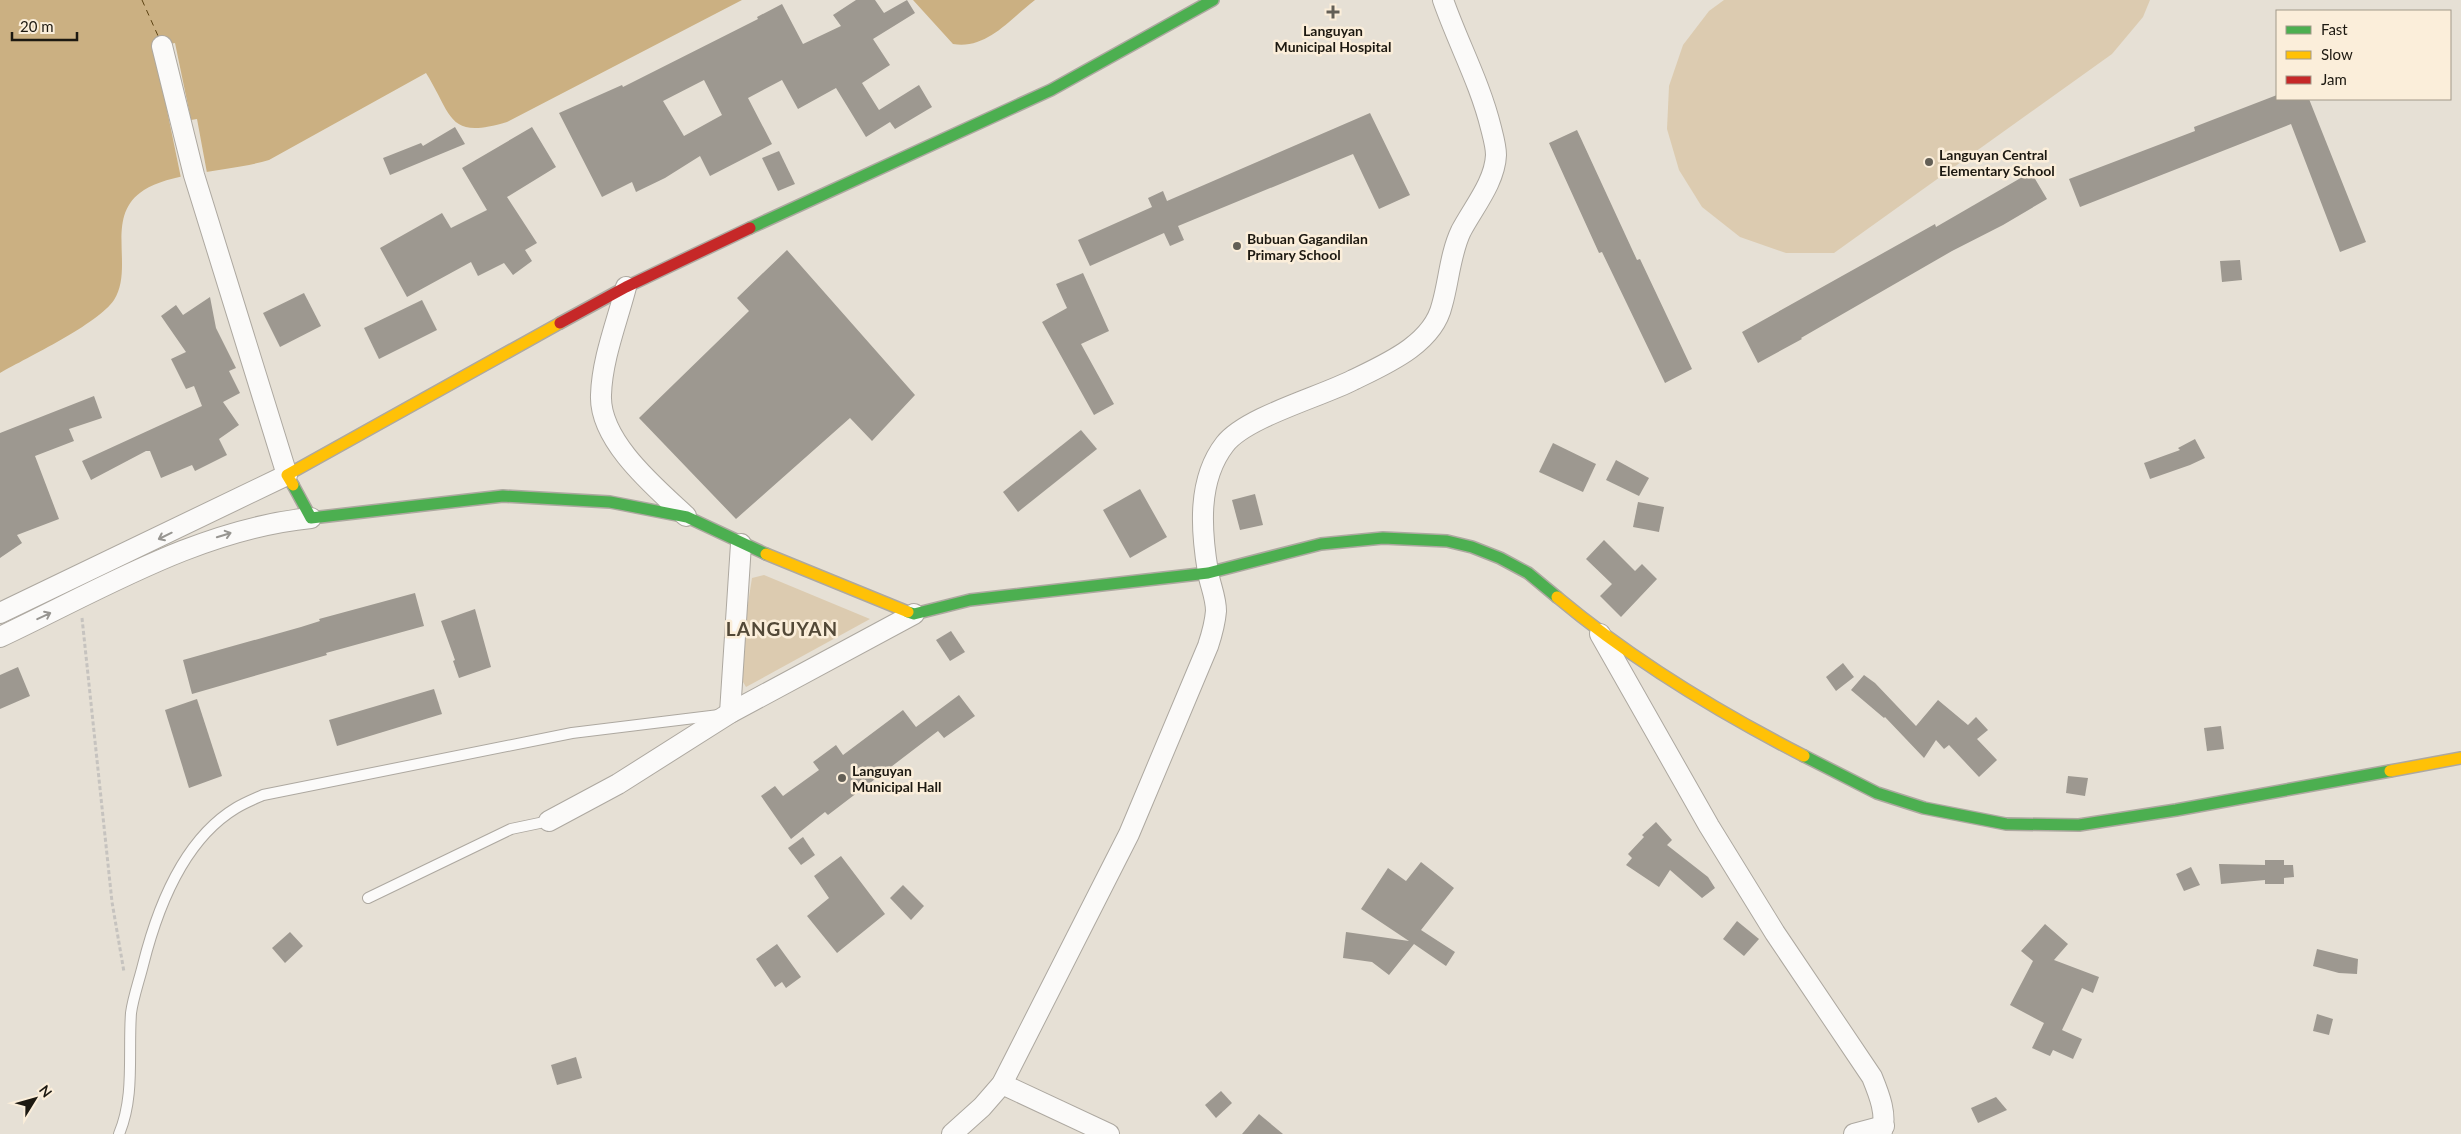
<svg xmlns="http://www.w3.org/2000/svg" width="2461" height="1134" viewBox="0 0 2461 1134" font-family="Lato,sans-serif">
<rect width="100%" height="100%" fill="#e6e0d5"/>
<g fill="#dccbb0">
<polygon points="1724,0 2150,0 2143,17 2112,54 1834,253 1786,253 1740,237 1702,207 1679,170 1667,129 1669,86 1683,45 1709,11"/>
<polygon points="764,575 870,619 746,687 737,672 752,578"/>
</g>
<g fill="#cbb082">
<path d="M0,0H742L507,122C447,140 453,116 426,73L269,160C234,171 171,172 144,190C103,216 135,267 114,300C98,324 28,357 0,373Z"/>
<path d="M913,0H1035C1011,18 987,50 953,44Z"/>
</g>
<polygon fill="#e6e0d5" points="175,43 191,120 197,119 207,173 181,178 154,47"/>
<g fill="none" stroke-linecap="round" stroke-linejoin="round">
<polyline stroke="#5d4313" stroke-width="1" stroke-dasharray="6 5" stroke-linecap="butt" points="142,0 159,38"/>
</g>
<g fill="#9d9890" fill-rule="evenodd">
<path d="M856,0H875L884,13L907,0L915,13L873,39L890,65L862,83L879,110L919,85L932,107L895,129L890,122L866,137L836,88L798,109L782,80L748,98L772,144L710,176L700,156L665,178L636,192L632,182L602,197L559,113L622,85L623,87L758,19L757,17L782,4L803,44L841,26L833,15ZM704,80L722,115L684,136L663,101Z"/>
<polygon points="2277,95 2277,99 2309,99 2366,242 2340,252 2291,124 2080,207 2069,179 2195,131 2194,127"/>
<polygon points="1370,113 1410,195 1379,209 1353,154 1178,226 1184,240 1170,246 1164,233 1090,266 1078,240 1152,207 1148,198 1163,191 1167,201"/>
<polygon points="455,127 465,144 390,175 383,158 421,143 423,146"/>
<polygon points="532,127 556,167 507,197 537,243 525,250 532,261 513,275 504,263 478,276 471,262 407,297 380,248 442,213 451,228 487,210 462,168"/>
<polygon points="1577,130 1637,260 1640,259 1692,369 1665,383 1602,252 1599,253 1549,143"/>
<polygon points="779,151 795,184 778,191 762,158"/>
<polygon points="2031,172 2047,199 2003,225 1952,251 1801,338 1802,339 1758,363 1742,332 1935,224 1936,227"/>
<polygon points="787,250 915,395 872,441 850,418 736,519 639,418 749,311 737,298"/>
<polygon points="2240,260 2242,280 2222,282 2220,261"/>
<polygon points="1083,273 1109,331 1081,344 1114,404 1094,415 1042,322 1067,308 1056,284"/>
<polygon points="304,293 321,326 280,347 263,313"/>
<polygon points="210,297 216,328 236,368 229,371 240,393 223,402 239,425 219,439 227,455 195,471 192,465 161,478 150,451 146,451 91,480 82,461 202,406 194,386 186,389 171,359 186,352 161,316 176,305 183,315"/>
<polygon points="422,300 437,330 379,359 364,328"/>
<polygon points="94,396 102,418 69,429 74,441 35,456 59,519 17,535 22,543 0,558 0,433"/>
<polygon points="1081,430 1097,449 1018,512 1003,492"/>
<polygon points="2195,439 2205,458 2190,465 2150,479 2144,463 2180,450 2178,448"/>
<polygon points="1553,443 1596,464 1583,492 1539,472"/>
<polygon points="1616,460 1649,478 1639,496 1606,480"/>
<polygon points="1140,489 1167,537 1130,558 1103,510"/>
<polygon points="1255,494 1263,525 1240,530 1232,500"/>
<polygon points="1638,502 1664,507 1659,532 1633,527"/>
<polygon points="1604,540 1635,571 1642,564 1657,579 1621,617 1600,596 1612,584 1586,559"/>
<polygon points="415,593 424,626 326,653 327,655 192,694 183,660 301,627 320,621 319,619"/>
<polygon points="475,609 491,667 459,678 453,661 455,660 441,621"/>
<polygon points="951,631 965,652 950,661 936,640"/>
<polygon points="1843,663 1854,677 1836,691 1826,677"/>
<polygon points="18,667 30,696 0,709 0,675"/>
<polygon points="1864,675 1875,683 1916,726 1938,700 1968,725 1976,717 1988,730 1977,739 1997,760 1979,777 1949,745 1944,749 1936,740 1924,758 1885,717 1884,718 1851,690"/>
<polygon points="434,689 442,714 337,746 329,720"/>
<polygon points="959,695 975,716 944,738 938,731 828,815 825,812 791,839 761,796 775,786 783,796 819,770 813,762 836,745 843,755 903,710 916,727"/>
<polygon points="197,699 222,776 189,788 165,710"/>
<polygon points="2221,726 2224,749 2207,751 2204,728"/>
<polygon points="2068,776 2088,778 2085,796 2066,793"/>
<polygon points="1656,822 1672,840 1667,845 1708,877 1715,888 1702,898 1670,870 1659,887 1626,865 1632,858 1628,854 1644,837 1642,835"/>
<polygon points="803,837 815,855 801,865 788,848"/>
<polygon points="841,856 885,914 837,953 807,916 829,898 814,876"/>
<polygon points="2265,860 2284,860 2284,865 2293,865 2294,877 2284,878 2284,884 2265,884 2265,880 2221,884 2219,864 2265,865"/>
<polygon points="1421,862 1454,888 1421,930 1455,952 1446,966 1414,944 1389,975 1372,962 1343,958 1346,932 1409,941 1361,909 1388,868 1406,881"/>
<polygon points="2191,867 2200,885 2184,891 2176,874"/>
<polygon points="903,885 924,906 911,920 890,898"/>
<polygon points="1737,921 1759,939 1744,956 1723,939"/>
<polygon points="2045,924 2068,944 2054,960 2099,977 2093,993 2082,988 2062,1030 2082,1039 2073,1059 2053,1050 2050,1056 2032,1048 2044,1023 2010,1005 2033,961 2021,951"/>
<polygon points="290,932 303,946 285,963 272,948"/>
<polygon points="777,944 801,977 786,988 782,982 775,987 756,959"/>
<polygon points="2317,949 2358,959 2357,974 2339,973 2313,966"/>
<polygon points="2317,1014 2333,1019 2329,1035 2313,1031"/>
<polygon points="576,1057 582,1078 557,1085 551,1065"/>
<polygon points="1221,1091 1232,1103 1216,1118 1205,1105"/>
<polygon points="1996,1097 2007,1110 1978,1123 1971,1108"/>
<polygon points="1259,1114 1283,1134 1242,1134"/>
</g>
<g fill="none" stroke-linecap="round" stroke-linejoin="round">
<g stroke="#ada8a0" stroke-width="12">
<g id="lane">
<polyline points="368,898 511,829 549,821"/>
<path d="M119,1134C135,1096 128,1054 131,1013C133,998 139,981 143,965C157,909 183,840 236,808C244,803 254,799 263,795L572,733L719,715"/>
</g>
</g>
<g stroke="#ada8a0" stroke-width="22">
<g id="street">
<path d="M626,287C617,322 602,359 601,395C599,441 656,488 686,516"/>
<polyline points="0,613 287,475 194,175 162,46"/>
<path d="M1600,634L1709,826L1775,933L1872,1077C1879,1094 1888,1116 1881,1134"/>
<path d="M0,637C100,590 199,529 311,518"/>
<polyline points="730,713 741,544"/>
<polyline points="549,821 618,784 730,713 914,614"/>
<polyline points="1002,1084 1109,1134"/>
<path d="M952,1134L982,1107L1002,1084L1129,834L1208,646C1212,634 1215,623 1216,611C1216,597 1210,585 1208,572C1201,530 1197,480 1225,444C1246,417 1320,397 1353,380C1386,364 1433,344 1442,305C1449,281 1450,254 1461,231C1473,208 1495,182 1496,155C1496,146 1493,136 1491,128C1480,83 1458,43 1443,0"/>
<polyline points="1854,1134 1884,1126"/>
</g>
</g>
<g stroke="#ada8a0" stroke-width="14">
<g id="fast">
<polyline points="750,228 1051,90 1213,0"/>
<polyline points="293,485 311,518 503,496 610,502 687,517 766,554"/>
<polyline points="908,612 914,614 970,600 1208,573 1321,544 1383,538 1447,541 1472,547 1500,558 1528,573 1557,597"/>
<polyline points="1804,756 1877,793 1924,808 2006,824 2079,825 2176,810 2390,771"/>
</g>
</g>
<g stroke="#ada8a0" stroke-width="14">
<g id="slow">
<polyline points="293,485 287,475 560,323"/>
<polyline points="766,554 908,612"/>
<path d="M1557,597C1630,658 1720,713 1804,756"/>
<polyline points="2390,771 2461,758"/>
</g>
</g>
<g stroke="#ada8a0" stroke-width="14">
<polyline id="jam" points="560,323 626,287 750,228"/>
</g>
<polyline stroke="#c6c3bf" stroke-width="3" stroke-dasharray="4 2.5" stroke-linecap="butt" points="82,618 112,902 124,972"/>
<use href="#lane" stroke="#fbfaf9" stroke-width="10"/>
<use href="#street" stroke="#fbfaf9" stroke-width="20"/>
<use href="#fast" stroke="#4caf50" stroke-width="11"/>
<use href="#slow" stroke="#ffc107" stroke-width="11"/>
<use href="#jam" stroke="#c62828" stroke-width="11"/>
</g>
<defs><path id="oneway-shaft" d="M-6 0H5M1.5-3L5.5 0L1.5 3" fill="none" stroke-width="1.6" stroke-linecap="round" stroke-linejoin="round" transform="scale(1.25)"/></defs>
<g stroke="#979591">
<use href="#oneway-shaft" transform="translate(224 535) rotate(-17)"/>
<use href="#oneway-shaft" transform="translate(165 536) rotate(154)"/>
<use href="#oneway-shaft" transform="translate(44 616) rotate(-25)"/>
</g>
<g fill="#635f56" stroke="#fbeeda" stroke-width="2">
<path d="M1330.5 4.5h5v5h5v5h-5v5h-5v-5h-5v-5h5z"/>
<circle cx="1929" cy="162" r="5"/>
<circle cx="1237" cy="246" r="5"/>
<circle cx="842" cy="778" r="5"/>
</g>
<g text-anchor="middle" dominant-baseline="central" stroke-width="5" stroke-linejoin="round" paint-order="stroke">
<g font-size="14" font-weight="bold" fill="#1d1911" stroke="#fbeeda" text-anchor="start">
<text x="1333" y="30" text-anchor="middle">Languyan<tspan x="1333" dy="16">Municipal Hospital</tspan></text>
<text x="1939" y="154">Languyan Central<tspan x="1939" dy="16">Elementary School</tspan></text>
<text x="1247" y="238">Bubuan Gagandilan<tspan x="1247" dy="16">Primary School</tspan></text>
<text x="852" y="770">Languyan<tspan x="852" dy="16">Municipal Hall</tspan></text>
</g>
<g font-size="19" font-weight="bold" letter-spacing="1" fill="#524837" stroke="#fbeeda">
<text x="782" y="628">LANGUYAN</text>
</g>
</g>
<rect x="2276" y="10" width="175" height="90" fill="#fbeeda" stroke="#a2998a"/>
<rect x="2286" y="26" width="25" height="8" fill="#4caf50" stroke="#a2998a"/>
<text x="2321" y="35" font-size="15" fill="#1d1911">Fast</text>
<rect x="2286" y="51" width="25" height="8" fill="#ffc107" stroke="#a2998a"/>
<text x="2321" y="60" font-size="15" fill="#1d1911">Slow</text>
<rect x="2286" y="76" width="25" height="8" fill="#c62828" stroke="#a2998a"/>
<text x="2321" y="85" font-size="15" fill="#1d1911">Jam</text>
<g transform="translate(35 1099) rotate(53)" stroke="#fbeeda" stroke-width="4" paint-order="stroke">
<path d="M0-4L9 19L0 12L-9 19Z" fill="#1d1911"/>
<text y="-8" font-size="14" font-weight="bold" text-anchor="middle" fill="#1d1911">N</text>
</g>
<path d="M12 32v8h65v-8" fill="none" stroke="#1d1911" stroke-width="2.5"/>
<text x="20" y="32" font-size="15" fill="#1d1911" stroke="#fbeeda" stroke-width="4" paint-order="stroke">20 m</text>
</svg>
